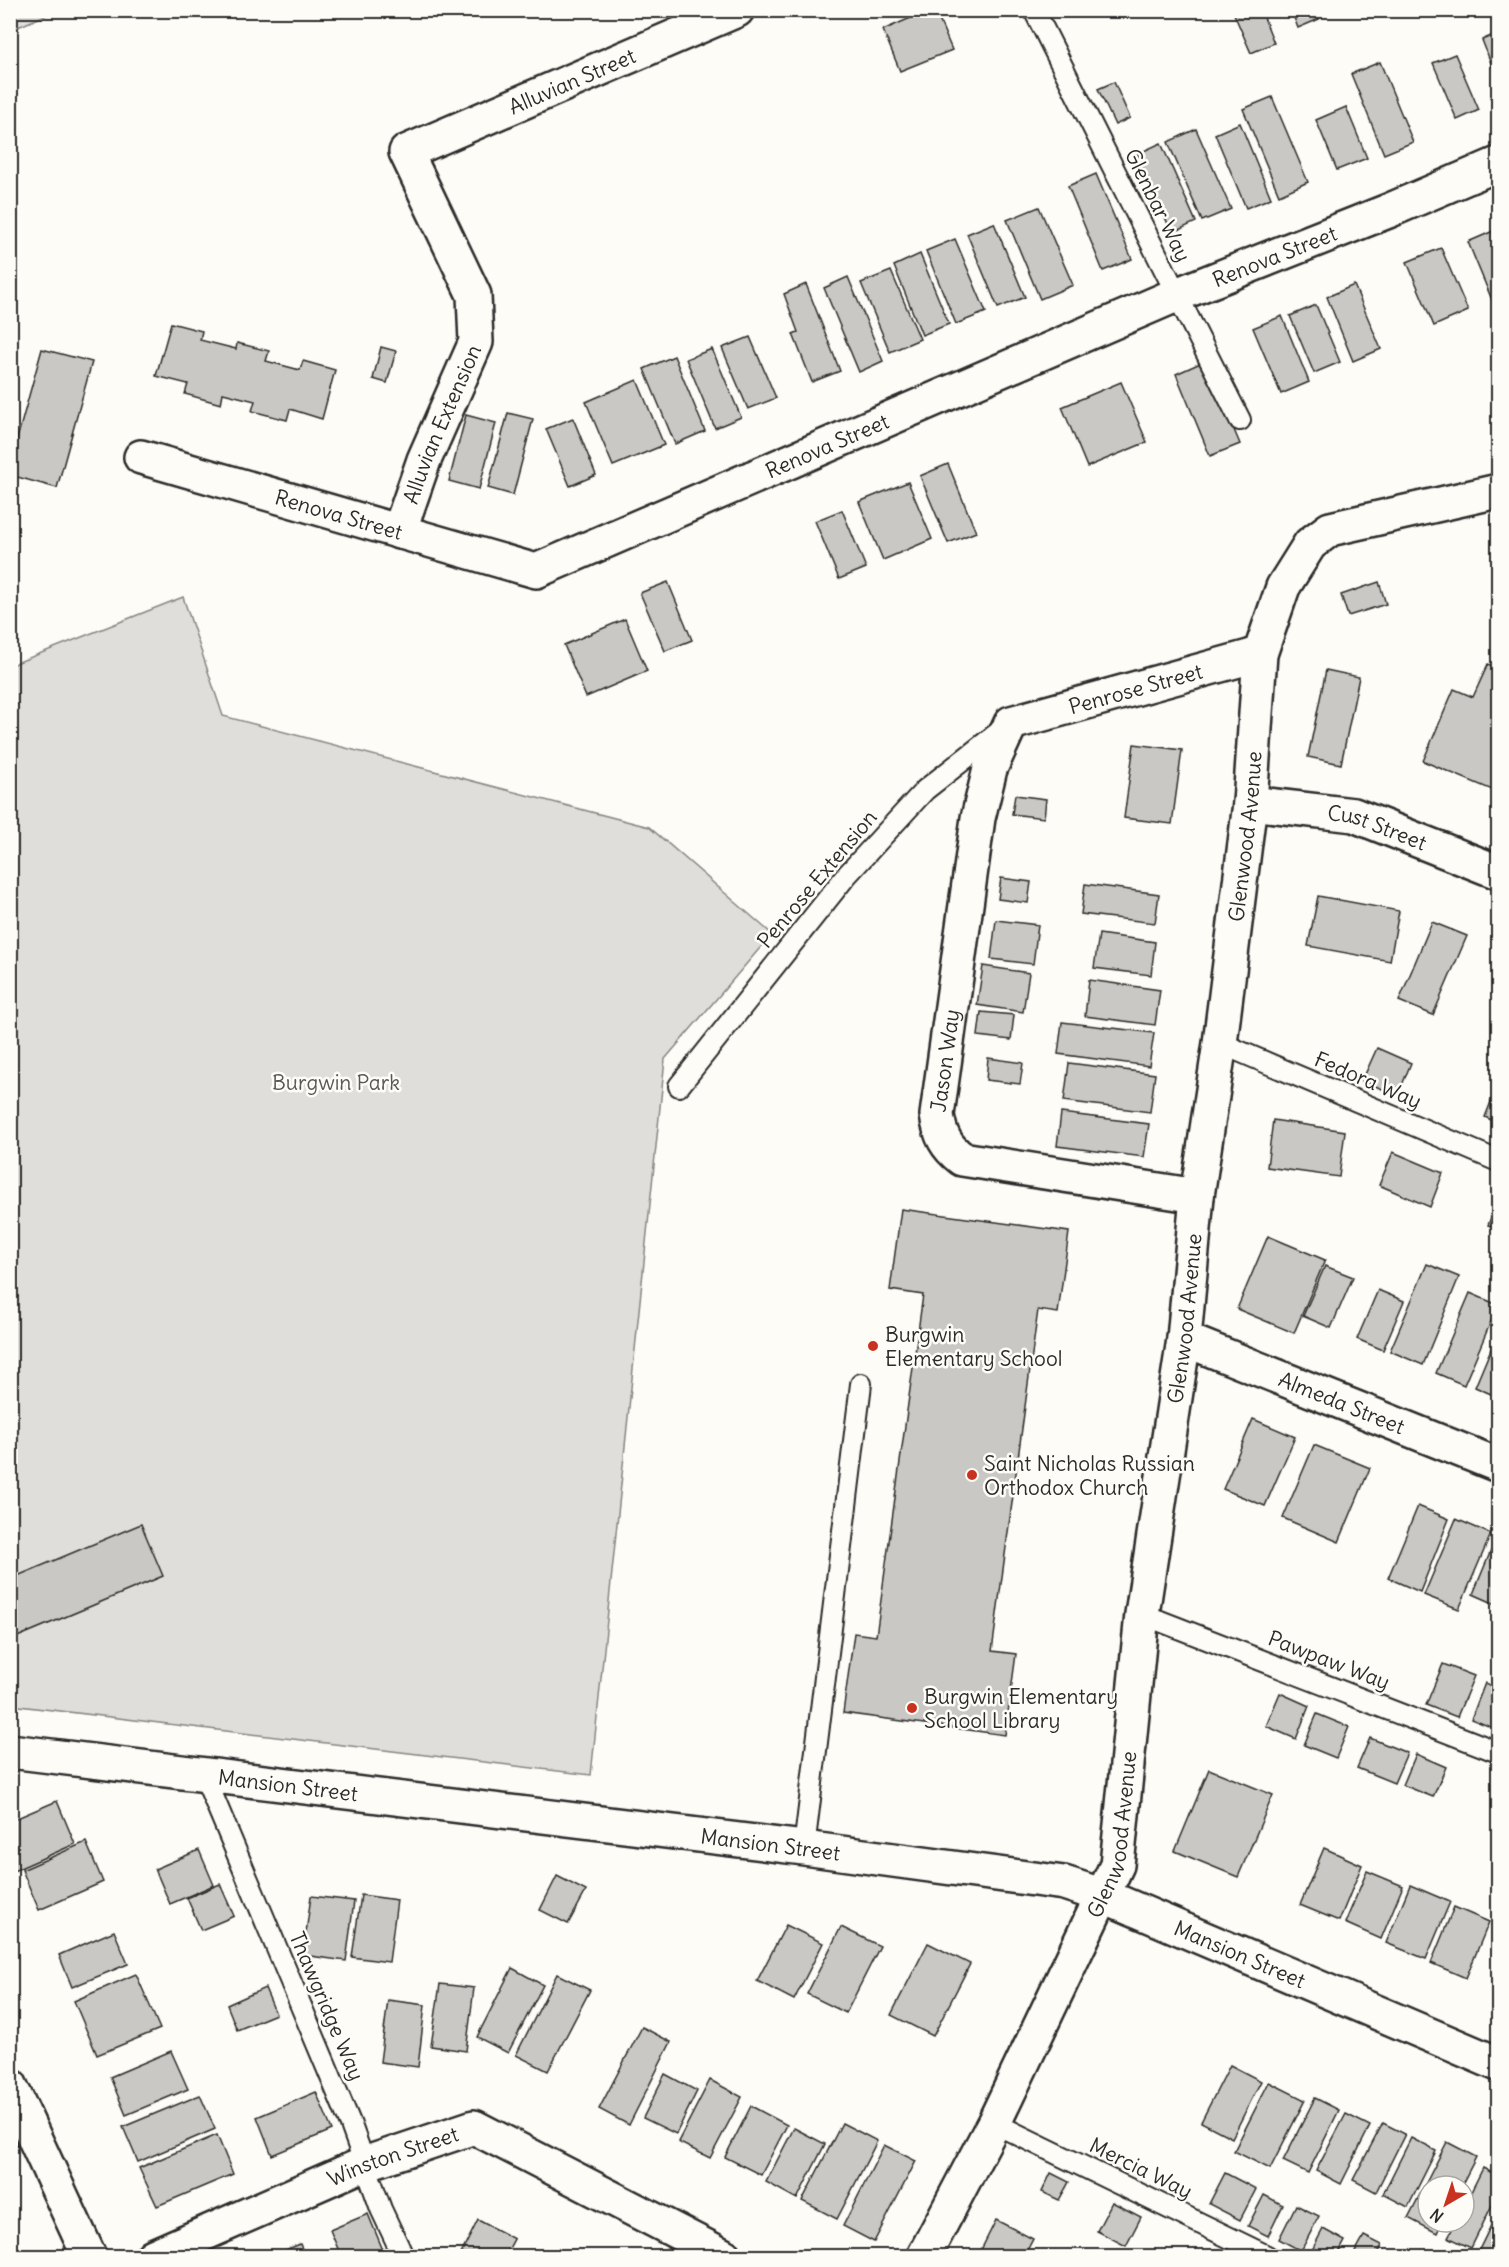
<svg xmlns="http://www.w3.org/2000/svg" width="1509" height="2267" viewBox="0 0 1509 2267" font-family="Delius,sans-serif">
<rect width="100%" height="100%" fill="#fdfcf7"/>
<filter id="ink" filterUnits="userSpaceOnUse"><feTurbulence type="fractalNoise" baseFrequency=".0167" numOctaves="2"/><feDisplacementMap in="SourceGraphic" scale="12" xChannelSelector="R" yChannelSelector="G"/><feConvolveMatrix kernelMatrix="1 2 1 2 8 2 1 2 1" color-interpolation-filters="sRGB"/></filter>
<g filter="url(#ink)">
<g fill="#dfdeda" stroke="#858482" stroke-width="1.5">
<polygon points="11,10 55,10 55,11 11,30"/>
<polygon points="183,597 223,716 649,827 772,934 665,1059 591,1775 11,1705 11,665"/>
</g>
<g fill="#c9c8c4" stroke="#2b2b2b" stroke-width="1.5">
<polygon points="929,10 935,10 952,50 900,71 883,30"/>
<polygon points="1243,10 1261,10 1274,43 1251,53 1234,14"/>
<polygon points="1291,10 1315,10 1319,19 1298,28"/>
<polygon points="1498,33 1498,81 1482,40"/>
<polygon points="1455,54 1479,110 1457,120 1433,63"/>
<polygon points="1380,62 1413,142 1384,154 1351,74"/>
<polygon points="1114,82 1130,118 1115,125 1098,89"/>
<polygon points="1272,97 1308,182 1279,195 1243,109"/>
<polygon points="1346,107 1367,158 1337,170 1316,120"/>
<polygon points="1240,123 1271,198 1246,208 1215,134"/>
<polygon points="1196,129 1231,209 1202,221 1168,142"/>
<polygon points="1161,143 1196,222 1172,233 1137,154"/>
<polygon points="1096,174 1132,259 1103,271 1068,186"/>
<polygon points="1039,207 1073,285 1040,299 1007,220"/>
<polygon points="994,223 1025,297 998,308 967,234"/>
<polygon points="1498,229 1498,297 1492,300 1468,242"/>
<polygon points="955,239 986,312 956,324 926,251"/>
<polygon points="1441,248 1468,311 1434,326 1407,262"/>
<polygon points="920,254 949,324 922,335 894,266"/>
<polygon points="891,271 920,339 890,352 861,283"/>
<polygon points="848,277 883,361 859,372 824,288"/>
<polygon points="806,284 840,371 812,382 793,334 798,332 784,294"/>
<polygon points="1354,285 1381,349 1353,361 1327,297"/>
<polygon points="1316,305 1340,362 1314,373 1290,316"/>
<polygon points="1282,316 1309,382 1281,394 1253,328"/>
<polygon points="171,323 202,331 200,340 236,349 237,343 269,351 266,361 300,370 303,361 335,370 322,419 290,409 287,420 252,411 255,401 223,393 221,404 185,394 188,384 156,376"/>
<polygon points="750,337 776,398 748,409 722,348"/>
<polygon points="381,347 396,351 387,383 373,379"/>
<polygon points="42,349 92,362 57,488 10,475 10,464"/>
<polygon points="712,349 741,417 715,428 686,359"/>
<polygon points="674,356 705,431 675,444 644,369"/>
<polygon points="1205,361 1240,444 1210,456 1176,374"/>
<polygon points="637,380 664,445 613,466 586,402"/>
<polygon points="1121,382 1147,442 1087,467 1062,407"/>
<polygon points="508,413 533,419 513,495 488,488"/>
<polygon points="466,415 496,423 479,489 449,481"/>
<polygon points="573,418 596,475 570,486 546,429"/>
<polygon points="948,464 976,532 948,543 920,476"/>
<polygon points="908,482 932,539 883,560 859,502"/>
<polygon points="842,510 866,568 839,579 815,521"/>
<polygon points="668,582 692,640 665,651 640,593"/>
<polygon points="1379,582 1386,604 1348,616 1341,595"/>
<polygon points="625,619 647,671 586,697 564,645"/>
<polygon points="1488,664 1498,668 1497,792 1423,761 1454,689 1473,697"/>
<polygon points="1326,670 1359,677 1341,764 1308,757"/>
<polygon points="1134,744 1182,750 1172,824 1124,818"/>
<polygon points="1015,795 1046,799 1044,818 1012,814"/>
<polygon points="1001,878 1031,882 1028,903 998,899"/>
<polygon points="1085,884 1159,894 1155,923 1081,914"/>
<polygon points="1318,896 1399,911 1390,961 1308,946"/>
<polygon points="996,920 1038,925 1033,964 991,959"/>
<polygon points="1432,922 1467,936 1433,1015 1399,1001"/>
<polygon points="1099,934 1155,942 1151,975 1094,968"/>
<polygon points="983,966 1029,973 1023,1012 977,1005"/>
<polygon points="1089,980 1160,990 1155,1025 1085,1016"/>
<polygon points="981,1012 1014,1015 1011,1040 978,1036"/>
<polygon points="1062,1022 1154,1033 1149,1066 1058,1054"/>
<polygon points="1377,1048 1411,1063 1398,1095 1362,1081"/>
<polygon points="988,1058 1023,1063 1020,1084 986,1080"/>
<polygon points="1069,1063 1155,1074 1150,1112 1064,1101"/>
<polygon points="1498,1084 1498,1123 1485,1117"/>
<polygon points="1061,1113 1149,1124 1144,1157 1057,1146"/>
<polygon points="1273,1120 1345,1131 1339,1177 1267,1167"/>
<polygon points="1393,1152 1443,1173 1430,1207 1379,1185"/>
<polygon points="1498,1199 1498,1229 1488,1225"/>
<polygon points="901,1209 1069,1232 1058,1313 1038,1310 992,1651 1016,1654 1005,1735 843,1713 854,1633 876,1636 923,1295 890,1290"/>
<polygon points="1268,1236 1325,1260 1294,1333 1237,1309"/>
<polygon points="1427,1264 1459,1277 1423,1365 1390,1351"/>
<polygon points="1325,1266 1353,1277 1331,1328 1303,1316"/>
<polygon points="1378,1290 1404,1301 1383,1350 1357,1339"/>
<polygon points="1470,1293 1498,1305 1464,1385 1436,1373"/>
<polygon points="1498,1332 1498,1397 1475,1387"/>
<polygon points="1253,1419 1295,1437 1265,1506 1223,1489"/>
<polygon points="1314,1445 1370,1468 1339,1542 1283,1518"/>
<polygon points="1418,1506 1449,1519 1420,1592 1388,1578"/>
<polygon points="1456,1519 1491,1534 1459,1609 1424,1595"/>
<polygon points="141,1524 163,1576 10,1640 10,1579"/>
<polygon points="1497,1536 1498,1537 1498,1605 1473,1594"/>
<polygon points="1443,1664 1474,1676 1457,1717 1426,1705"/>
<polygon points="1485,1683 1498,1689 1498,1730 1471,1719"/>
<polygon points="1280,1693 1309,1706 1296,1739 1266,1726"/>
<polygon points="1317,1714 1349,1727 1336,1758 1304,1745"/>
<polygon points="1370,1738 1407,1753 1394,1783 1357,1768"/>
<polygon points="1416,1754 1446,1767 1433,1797 1403,1785"/>
<polygon points="1209,1769 1273,1795 1238,1877 1175,1851"/>
<polygon points="57,1801 75,1844 11,1872 10,1821"/>
<polygon points="86,1842 103,1882 39,1910 22,1870"/>
<polygon points="1324,1848 1362,1865 1339,1921 1300,1905"/>
<polygon points="199,1850 214,1885 170,1904 155,1869"/>
<polygon points="1367,1871 1403,1886 1381,1939 1345,1923"/>
<polygon points="557,1876 586,1891 568,1924 540,1910"/>
<polygon points="220,1884 234,1916 201,1930 187,1898"/>
<polygon points="1410,1885 1450,1902 1426,1959 1386,1943"/>
<polygon points="361,1895 397,1900 389,1962 352,1957"/>
<polygon points="311,1896 354,1901 346,1961 303,1955"/>
<polygon points="1454,1907 1489,1922 1466,1978 1431,1963"/>
<polygon points="786,1925 823,1943 794,2000 757,1981"/>
<polygon points="841,1927 880,1946 846,2013 807,1994"/>
<polygon points="114,1931 128,1964 72,1987 59,1955"/>
<polygon points="928,1943 970,1964 933,2036 891,2015"/>
<polygon points="512,1968 543,1985 508,2053 477,2037"/>
<polygon points="136,1974 160,2029 97,2055 74,2001"/>
<polygon points="557,1974 590,1990 548,2071 516,2055"/>
<polygon points="440,1984 474,1988 466,2051 431,2046"/>
<polygon points="265,1988 276,2014 237,2030 227,2005"/>
<polygon points="388,2000 425,2005 418,2067 380,2062"/>
<polygon points="642,2027 671,2042 629,2125 599,2109"/>
<polygon points="171,2051 188,2089 126,2115 110,2077"/>
<polygon points="1230,2065 1261,2081 1232,2138 1201,2122"/>
<polygon points="665,2074 697,2091 676,2134 643,2118"/>
<polygon points="710,2080 742,2097 710,2158 678,2142"/>
<polygon points="1269,2082 1305,2100 1270,2169 1234,2151"/>
<polygon points="316,2092 332,2130 272,2155 257,2117"/>
<polygon points="200,2095 215,2129 138,2162 123,2127"/>
<polygon points="1315,2098 1339,2110 1308,2173 1283,2161"/>
<polygon points="751,2106 787,2125 761,2175 725,2157"/>
<polygon points="1346,2114 1370,2126 1341,2184 1316,2171"/>
<polygon points="842,2123 877,2141 837,2219 802,2201"/>
<polygon points="1383,2123 1405,2134 1376,2192 1353,2180"/>
<polygon points="794,2128 825,2144 797,2199 766,2182"/>
<polygon points="217,2135 233,2174 157,2206 139,2168"/>
<polygon points="1411,2138 1436,2151 1408,2207 1383,2194"/>
<polygon points="1447,2142 1476,2157 1461,2186 1428,2186 1428,2222 1442,2222 1437,2233 1408,2218"/>
<polygon points="884,2145 916,2161 874,2242 843,2226"/>
<polygon points="1483,2168 1498,2176 1498,2193 1471,2248 1448,2237 1456,2222 1464,2222 1464,2206"/>
<polygon points="1051,2173 1069,2182 1059,2200 1042,2192"/>
<polygon points="1225,2173 1256,2189 1240,2220 1209,2204"/>
<polygon points="1264,2195 1283,2205 1268,2236 1248,2226"/>
<polygon points="1112,2202 1141,2217 1126,2246 1097,2231"/>
<polygon points="1296,2205 1319,2216 1301,2251 1279,2239"/>
<polygon points="1498,2211 1498,2256 1486,2256 1478,2252"/>
<polygon points="368,2214 385,2255 380,2256 341,2256 330,2230"/>
<polygon points="478,2220 514,2239 505,2256 460,2256"/>
<polygon points="996,2220 1033,2239 1024,2256 978,2256"/>
<polygon points="1323,2229 1345,2241 1337,2256 1309,2256"/>
<polygon points="1364,2236 1382,2245 1377,2256 1353,2256"/>
<polygon points="300,2244 305,2256 271,2256"/>
</g>
<g fill="none" stroke-linecap="round" stroke-linejoin="round">
<g stroke="#2b2b2b" stroke-width="24">
<g id="service">
<polyline points="1034,10 1240,420"/>
<polyline points="1220,1043 1498,1161"/>
<polyline points="679,1086 846,876 925,790 1004,728"/>
<polyline points="1142,1614 1498,1752"/>
<polyline points="204,1775 351,2125 381,2209 403,2256"/>
<polyline points="804,1848 861,1384"/>
<polyline points="994,2123 1267,2256"/>
</g>
</g>
<g stroke="#2b2b2b" stroke-width="38">
<g id="minor">
<path id="s1" d="M141,457L536,571L1176,295L1388,211L1498,164"/>
<path id="s2" d="M399,532L424,460L476,342L474,295L406,152L737,10"/>
<path id="s3" d="M1250,803L1354,815L1498,872"/>
<path id="s4" d="M1197,1196L962,1159C946,1147 940,1135 937,1115L978,818L990,769L1011,723L1260,654"/>
<path id="s5" d="M1184,1339L1498,1465"/>
<path id="s6" d="M10,1751L804,1848L1064,1883L1104,1896L1498,2064"/>
<path id="s7" d="M153,2256L364,2164L474,2127L724,2256"/>
<path id="s8" d="M924,2256L994,2123L1117,1865L1142,1614L1184,1339L1197,1196L1220,1043L1250,803L1260,654L1283,587L1310,544L1330,529L1498,491"/>
</g>
</g>
<g stroke="#2b2b2b" stroke-width="38">
<polyline id="tertiary" points="10,2085 89,2256"/>
</g>
<use href="#service" stroke="#fdfcf7" stroke-width="20"/>
<use href="#minor" stroke="#fdfcf7" stroke-width="33"/>
<use href="#tertiary" stroke="#fdfcf7" stroke-width="33"/>
</g>
</g>
<g fill="#c8321e" stroke="#fdfcf7" stroke-width="2">
<circle cx="873" cy="1346" r="6"/>
<circle cx="972" cy="1475" r="6"/>
<circle cx="912" cy="1708" r="6"/>
</g>
<g text-anchor="middle" dominant-baseline="central" stroke-width="5" stroke-linejoin="round" paint-order="stroke">
<g font-size="21" fill="#2b2b2b" stroke="#fdfcf7">
<text stroke="none"><textPath href="#s2" startOffset="591">Alluvian Street</textPath></text>
<text transform="translate(1158 205) rotate(64)">Glenbar Way</text>
<text stroke="none"><textPath href="#s1" startOffset="1214">Renova Street</textPath></text>
<text stroke="none"><textPath href="#s2" startOffset="116">Alluvian Extension</textPath></text>
<text stroke="none"><textPath href="#s1" startOffset="728">Renova Street</textPath></text>
<text stroke="none"><textPath href="#s1" startOffset="206">Renova Street</textPath></text>
<text stroke="none"><textPath href="#s4" startOffset="820">Penrose Street</textPath></text>
<text stroke="none"><textPath href="#s3" startOffset="130">Cust Street</textPath></text>
<text stroke="none"><textPath href="#s8" startOffset="1473">Glenwood Avenue</textPath></text>
<text transform="translate(817 879) rotate(-50)">Penrose Extension</text>
<text stroke="none"><textPath href="#s4" startOffset="345">Jason Way</textPath></text>
<text transform="translate(1368 1080) rotate(23)">Fedora Way</text>
<text stroke="none"><textPath href="#s8" startOffset="987">Glenwood Avenue</textPath></text>
<text stroke="none"><textPath href="#s5" startOffset="170">Almeda Street</textPath></text>
<text transform="translate(1329 1660) rotate(21)">Pawpaw Way</text>
<text stroke="none"><textPath href="#s6" startOffset="280">Mansion Street</textPath></text>
<text stroke="none"><textPath href="#s8" startOffset="465">Glenwood Avenue</textPath></text>
<text stroke="none"><textPath href="#s6" startOffset="766">Mansion Street</textPath></text>
<text stroke="none"><textPath href="#s6" startOffset="1252">Mansion Street</textPath></text>
<text transform="translate(327 2006) rotate(67)">Thawgridge Way</text>
<text stroke="none"><textPath href="#s7" startOffset="260">Winston Street</textPath></text>
<text transform="translate(1141 2168) rotate(26)">Mercia Way</text>
</g>
<g font-size="21" fill="#585857" stroke="#fdfcf7">
<text x="336" y="1082">Burgwin Park</text>
</g>
<g font-size="21" fill="#2b2b2b" stroke="#fdfcf7" text-anchor="start">
<text x="885" y="1334">Burgwin<tspan x="885" dy="24">Elementary School</tspan></text>
<text x="984" y="1463">Saint Nicholas Russian<tspan x="984" dy="24">Orthodox Church</tspan></text>
<text x="924" y="1696">Burgwin Elementary<tspan x="924" dy="24">School Library</tspan></text>
</g>
</g>
<rect width="1509" height="2267" fill="none" stroke="#fdfcf7" stroke-width="36"/>
<rect x="18" y="18" width="1473" height="2231" fill="none" stroke="#2b2b2b" stroke-width="2" filter="url(#ink)"/>
<g transform="translate(1446 2204) rotate(219)"><circle r="28" fill="#fdfcf7" stroke="#a9a8a5" stroke-width="1.5"/>
<path d="M0-4.5L10 22L0 15L-10 22Z" fill="#c8321e"/>
<text y="-9" font-size="16" font-weight="bold" text-anchor="middle" fill="#2b2b2b">N</text>
</g>
</svg>
